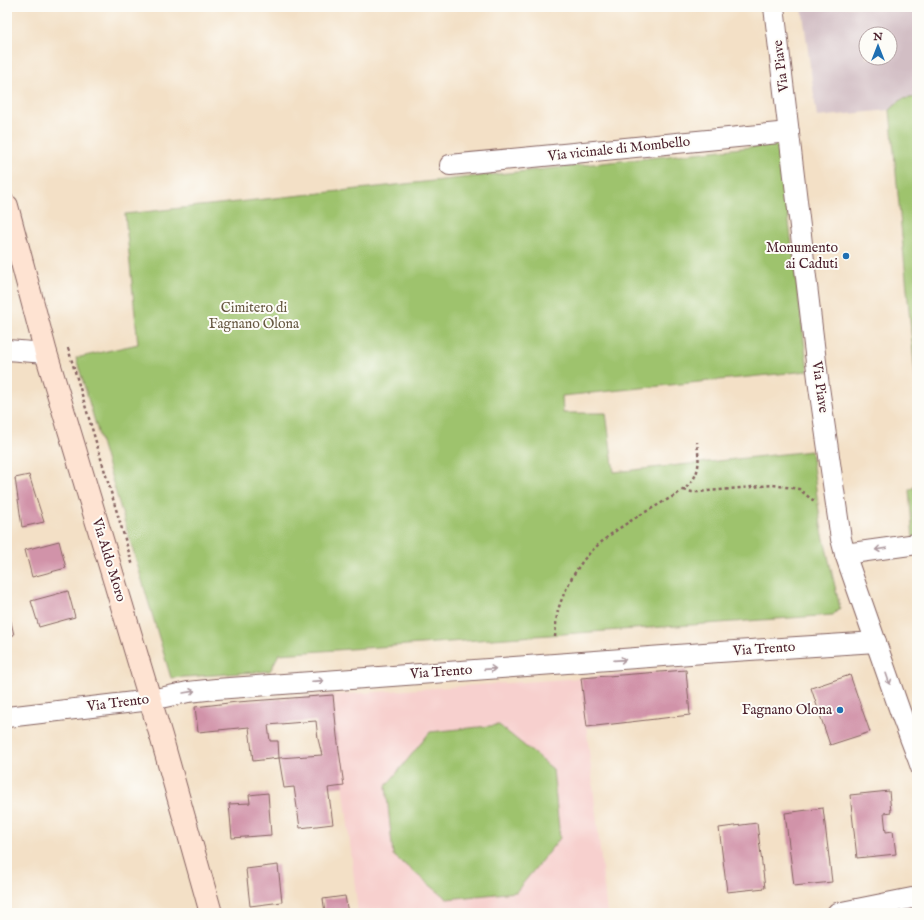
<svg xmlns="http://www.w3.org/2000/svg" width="924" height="920" viewBox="0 0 924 920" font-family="'IM FELL English',serif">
<rect width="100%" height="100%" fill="#fdfcf7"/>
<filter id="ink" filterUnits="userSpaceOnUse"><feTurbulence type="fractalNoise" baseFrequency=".025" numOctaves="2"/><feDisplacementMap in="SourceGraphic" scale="8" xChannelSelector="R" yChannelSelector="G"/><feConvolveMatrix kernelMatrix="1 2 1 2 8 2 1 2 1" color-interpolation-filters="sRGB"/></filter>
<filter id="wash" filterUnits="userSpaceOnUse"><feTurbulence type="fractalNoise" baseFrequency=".012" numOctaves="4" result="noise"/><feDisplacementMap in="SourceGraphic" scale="16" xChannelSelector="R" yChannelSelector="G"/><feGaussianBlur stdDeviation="0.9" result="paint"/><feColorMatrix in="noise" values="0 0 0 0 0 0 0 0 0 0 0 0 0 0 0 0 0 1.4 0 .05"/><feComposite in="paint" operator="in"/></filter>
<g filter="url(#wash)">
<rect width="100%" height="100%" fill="#f3e0c6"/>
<polygon fill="#f7d0ce" points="581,678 607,913 358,913 333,695"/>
<path fill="#d2bec4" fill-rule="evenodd" d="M802,7H917V97L902,99L890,110L817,117ZM866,34H890V58H866Z"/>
<g fill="#9ec36d" stroke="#74714c">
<polygon points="917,97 917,395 890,110 902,99"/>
<polygon points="779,144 808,371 562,396 563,413 606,413 614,472 811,451 821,526 840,608 833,615 279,654 270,671 171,678 76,358 138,344 125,214"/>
<polygon points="917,483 917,540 913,540 909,490 914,487"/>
<polygon points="499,725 553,769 560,838 516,892 447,899 393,855 386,786 430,732"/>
</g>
<g id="blocks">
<g fill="#d193a9">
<polygon points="29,475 44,522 22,527 15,478"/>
<polygon points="59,541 66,568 32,577 25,550"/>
<polygon points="68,591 75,617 39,627 31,601"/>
<polygon points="7,605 14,635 7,636"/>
<polygon points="686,670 690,715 587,727 581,678"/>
<polygon points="850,675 870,732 830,745 811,688"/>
<polygon points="333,695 337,736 344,786 328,788 333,824 300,828 294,787 284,788 279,758 322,755 318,739 316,721 268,725 270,741 278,741 279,758 253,761 249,727 198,732 195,707 237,702"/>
<polygon points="889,791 891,812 884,813 886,832 893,831 896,854 857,858 850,795"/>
<polygon points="268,793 271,835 232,838 229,804 250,803 249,795"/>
<polygon points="823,808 832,882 794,886 785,813"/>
<polygon points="757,823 765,888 727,892 719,828"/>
<polygon points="278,865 282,902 250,906 246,869"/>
<polygon points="345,896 348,913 325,913 323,899"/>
</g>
</g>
</g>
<g filter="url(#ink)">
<use href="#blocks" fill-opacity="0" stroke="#856361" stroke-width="1"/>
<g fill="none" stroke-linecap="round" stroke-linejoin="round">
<g stroke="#856361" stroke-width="12">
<polyline id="lane" points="911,754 917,771"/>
</g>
<g stroke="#856361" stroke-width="22">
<g id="street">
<polyline points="774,7 819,387 841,539 845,554 901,714 917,756"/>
<polyline points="450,165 789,132"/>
<polyline points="7,350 46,353"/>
<polyline points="845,554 917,544"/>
<polyline points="7,717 151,700 188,692 216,689 704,653 876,642"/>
<polyline points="837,913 917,897"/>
</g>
</g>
<g stroke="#856361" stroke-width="24">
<polyline id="secondary" points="7,206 46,353 161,736 211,913"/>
</g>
<g stroke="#856361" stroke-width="2.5" stroke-dasharray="3 3" stroke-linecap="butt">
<polyline points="68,348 133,566"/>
<polyline points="684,490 692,492 698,492 773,485 799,489 811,499 815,501"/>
<path d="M555,637C556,627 556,616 559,607C564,591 576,568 587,556C606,535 631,520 656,506C669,498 687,491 694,478C701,466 698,455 697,442"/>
</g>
<use href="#lane" stroke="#fff" stroke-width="10"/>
<use href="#street" stroke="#fff" stroke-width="20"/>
<use href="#secondary" stroke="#fee3d2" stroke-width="22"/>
</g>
<defs><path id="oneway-shaft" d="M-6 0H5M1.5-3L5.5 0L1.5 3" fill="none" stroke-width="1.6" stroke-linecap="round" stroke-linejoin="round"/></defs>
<g stroke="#ae9aa0">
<use href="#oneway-shaft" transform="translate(881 549) rotate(172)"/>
<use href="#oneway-shaft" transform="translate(620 660) rotate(-4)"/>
<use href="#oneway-shaft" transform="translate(490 669) rotate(-4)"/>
<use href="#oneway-shaft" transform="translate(888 679) rotate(71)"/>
<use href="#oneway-shaft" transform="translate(318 681) rotate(-4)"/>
<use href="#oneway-shaft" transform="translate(189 692) rotate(-10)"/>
</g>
</g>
<g fill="#1f6fb2" stroke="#fdfcf7" stroke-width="1.5">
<circle cx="846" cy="256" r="4"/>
<circle cx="840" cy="710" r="4"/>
</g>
<g text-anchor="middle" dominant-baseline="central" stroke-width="4" stroke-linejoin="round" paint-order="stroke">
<g font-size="14" fill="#4a1f2b" stroke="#fdfcf7">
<text transform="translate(781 66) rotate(-97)">Via Piave</text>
<text transform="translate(619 149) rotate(-6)">Via vicinale di Mombello</text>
<text transform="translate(820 387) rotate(82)">Via Piave</text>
<text transform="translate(109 560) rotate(73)">Via Aldo Moro</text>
<text transform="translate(764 649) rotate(-4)">Via Trento</text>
<text transform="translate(441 672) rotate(-4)">Via Trento</text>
<text transform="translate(118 703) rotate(-7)">Via Trento</text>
</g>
<g font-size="14" fill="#4a1f2b" stroke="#fdfcf7" text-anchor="end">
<text x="838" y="248">Monumento<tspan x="838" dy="16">ai Caduti</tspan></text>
<text x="832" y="710">Fagnano Olona</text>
</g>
<g font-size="14" fill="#675842" stroke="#fdfcf7">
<text x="254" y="308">Cimitero di<tspan x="254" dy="16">Fagnano Olona</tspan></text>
</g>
</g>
<rect width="924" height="920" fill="none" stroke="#fdfcf7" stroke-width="24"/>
<g transform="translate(878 46)"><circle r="19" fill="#fdfcf7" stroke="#b5a4a5"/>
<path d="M0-3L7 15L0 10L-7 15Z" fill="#1f6fb2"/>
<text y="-6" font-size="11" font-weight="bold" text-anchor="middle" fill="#4a1f2b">N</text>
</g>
</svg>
